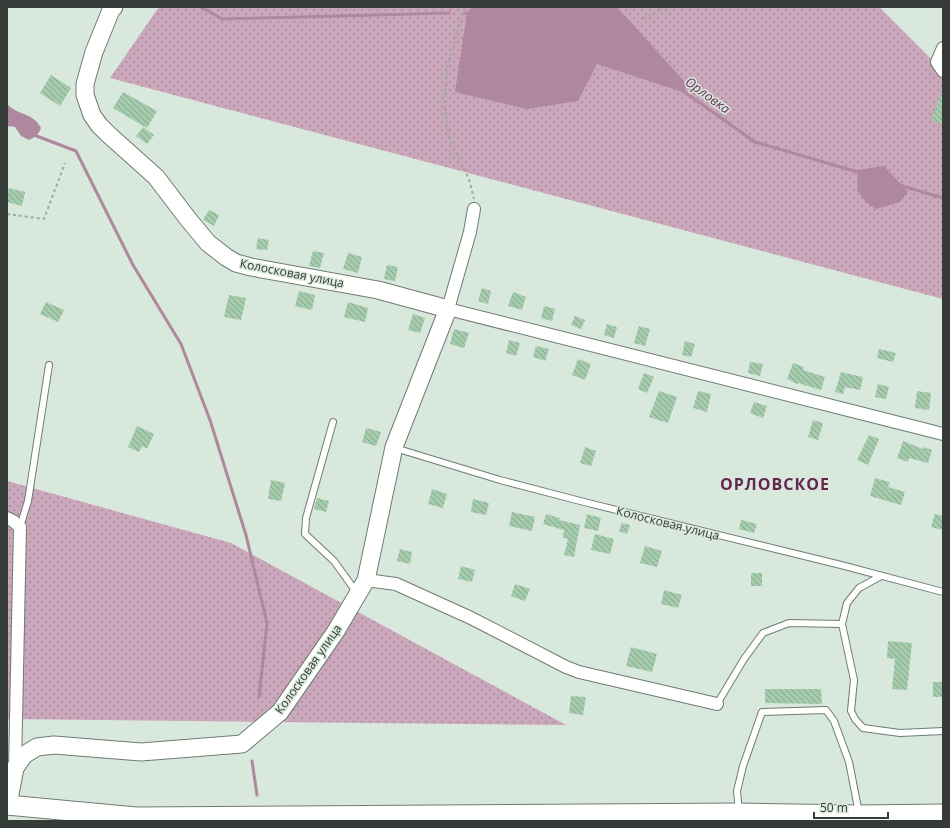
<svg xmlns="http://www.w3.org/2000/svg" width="950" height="828" viewBox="0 0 950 828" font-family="'Open Sans',sans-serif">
<defs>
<pattern id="grass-dots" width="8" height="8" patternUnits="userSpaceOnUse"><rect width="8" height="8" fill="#cba7bc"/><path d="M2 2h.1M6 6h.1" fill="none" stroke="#a6899a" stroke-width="1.8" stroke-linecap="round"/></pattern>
<pattern id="building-back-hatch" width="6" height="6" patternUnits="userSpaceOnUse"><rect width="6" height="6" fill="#a5cbad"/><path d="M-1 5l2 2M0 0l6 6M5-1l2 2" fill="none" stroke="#87a68e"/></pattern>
</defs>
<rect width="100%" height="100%" fill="#d9e8dc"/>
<g fill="url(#grass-dots)">
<polygon points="159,7 879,7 943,71 943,299 110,78"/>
<polygon points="7,481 231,543 566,725 7,719"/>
</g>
<g fill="#af879e">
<polygon points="472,7 617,7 684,81 686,93 597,64 578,101 527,109 455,92 467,13"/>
<path d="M7,104C18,116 33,112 41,128C39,134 35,137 29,140L21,136L15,127L7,126Z"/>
<polygon points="884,166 908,192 900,202 876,209 867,203 857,190 858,170"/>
</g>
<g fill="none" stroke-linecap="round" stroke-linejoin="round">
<g stroke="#af879e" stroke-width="3">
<polyline points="201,7 222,19 449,13"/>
<polyline points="464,13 471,14"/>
<polyline points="683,91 755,142 861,173"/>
<polyline points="34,135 76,151 133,265 181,344 210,420 246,535 267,623 259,697"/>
<polyline points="899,185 943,198"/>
<polyline points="252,761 257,795"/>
</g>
</g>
<g fill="url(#building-back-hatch)">
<polygon points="51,75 71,88 60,106 40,93"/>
<polygon points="942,91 943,91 943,125 931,120"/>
<polygon points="123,92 157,111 147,128 113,108"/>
<polygon points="143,127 154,135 147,144 136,136"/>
<polygon points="9,188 25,192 22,206 7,202 7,195"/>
<polygon points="209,210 219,215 214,226 203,220"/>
<polygon points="258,238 269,240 267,250 256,249"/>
<polygon points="313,251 324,253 320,268 309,266"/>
<polygon points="348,253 362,257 358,273 343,269"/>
<polygon points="387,265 398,267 395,281 384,279"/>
<polygon points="482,288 491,291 488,304 478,301"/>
<polygon points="299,291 315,295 312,310 295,306"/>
<polygon points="513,292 526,297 522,310 508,306"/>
<polygon points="229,295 246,298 241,320 224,317"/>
<polygon points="46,302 64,310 58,322 40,314"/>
<polygon points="348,302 368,308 365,322 344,317"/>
<polygon points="544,306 555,309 552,321 541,318"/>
<polygon points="413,314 425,318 420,333 408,330"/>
<polygon points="575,316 585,320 581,329 571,325"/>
<polygon points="607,324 617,327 614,338 604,335"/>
<polygon points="639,326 650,329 645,346 634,343"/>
<polygon points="454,329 469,333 464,348 450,344"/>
<polygon points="509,340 520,343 516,356 506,353"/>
<polygon points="685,341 695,344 691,357 682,355"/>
<polygon points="536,346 549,349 545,361 533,357"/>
<polygon points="879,349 896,353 893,362 877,358"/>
<polygon points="578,359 591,364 585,380 572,375"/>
<polygon points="750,362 763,364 760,376 748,373"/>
<polygon points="793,363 804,367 803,370 825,377 821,390 798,383 797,384 787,379"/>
<polygon points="841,372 863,377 860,390 845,387 843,394 835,392"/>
<polygon points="644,373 654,377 647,393 638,389"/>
<polygon points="878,384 889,387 886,399 875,397"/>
<polygon points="659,391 677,397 668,423 649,417"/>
<polygon points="698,391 711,394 707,412 693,408"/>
<polygon points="917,391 931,393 929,410 915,408"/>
<polygon points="754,402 767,406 763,418 750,413"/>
<polygon points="813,420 823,423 818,440 808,437"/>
<polygon points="137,426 154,434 147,449 142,446 139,452 128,447"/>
<polygon points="366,428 381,432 376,446 362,442"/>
<polygon points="869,435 879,439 868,465 857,460"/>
<polygon points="903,441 923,449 924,447 932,450 928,463 909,458 908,462 897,458"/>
<polygon points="585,447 596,451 591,466 580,463"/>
<polygon points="875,478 890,482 888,487 905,492 901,505 870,496"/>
<polygon points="271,480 285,483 281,501 268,499"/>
<polygon points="432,489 447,494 443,508 428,504"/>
<polygon points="317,498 329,501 326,512 314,509"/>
<polygon points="473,499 489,503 486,515 471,512"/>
<polygon points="512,512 535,517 532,531 509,526"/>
<polygon points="546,514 560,518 559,520 580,525 574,557 564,555 568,539 563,538 564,530 543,524"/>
<polygon points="587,514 601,518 598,531 584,528"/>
<polygon points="935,514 943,516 943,530 931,527"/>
<polygon points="741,520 757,524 754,533 739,529"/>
<polygon points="622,523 630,525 627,534 619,531"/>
<polygon points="595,534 614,539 610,554 591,550"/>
<polygon points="645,546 662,551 657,567 640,563"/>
<polygon points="400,549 412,552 410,564 397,561"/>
<polygon points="461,566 475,570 472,582 458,579"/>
<rect x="751" y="573" width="11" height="13"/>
<polygon points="515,584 530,589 525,601 511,596"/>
<polygon points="664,590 682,595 678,608 661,604"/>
<polygon points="888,641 912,643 907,690 892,689 895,659 887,658"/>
<polygon points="631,647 657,654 652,672 626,666"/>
<rect x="933" y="682" width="10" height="15"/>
<polygon points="765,689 821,689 822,704 765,703"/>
<polygon points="571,696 586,697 583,715 569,713"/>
</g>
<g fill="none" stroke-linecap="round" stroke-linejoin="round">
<g stroke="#6e7c71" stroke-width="8">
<g id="lane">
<polyline points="333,422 306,518 305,534 334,561 357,593"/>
<polyline points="395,448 500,480 588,503 841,565 943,592"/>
<polyline points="20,527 28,501 49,365"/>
<polyline points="881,576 859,588 847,603 842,624 854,680 851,711 855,719 863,728 900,733 943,731"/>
<polyline points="717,704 744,659 763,633 789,623 842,624"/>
<polyline points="739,812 737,791 743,766 762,712 826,710 834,721 849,762 859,813"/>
</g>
</g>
<g stroke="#6e7c71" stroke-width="14">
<g id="street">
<polyline points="943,48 937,62 943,71"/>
<polyline points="474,209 470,232 448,309 943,434"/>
<polyline points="7,518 13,521 20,527 15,768"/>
<polyline points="366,580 396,584 471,618 566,667 579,672 717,704"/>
</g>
</g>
<g stroke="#6e7c71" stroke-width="19">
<polyline id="secondary" points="8,805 15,768 24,755 37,747 54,745 141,752 242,744 280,712 336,631 366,580 394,447 448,309 378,290 251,267 236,263 226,257 208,243 188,219 156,177 108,134 99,125 92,115 85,95 85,84 94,52 111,10 114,7"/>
</g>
<g stroke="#6e7c71" stroke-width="21">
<polyline id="primary" points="7,805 136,817 739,813 859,815 943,814"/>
</g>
<g stroke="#9faaa1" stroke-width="2" stroke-dasharray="3 3" stroke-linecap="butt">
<polyline points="465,7 448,63 444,100 449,139 469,179 474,199"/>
<polyline points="643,19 667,7"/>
<polyline points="7,214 44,219 65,163"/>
</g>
<use href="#lane" stroke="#fff" stroke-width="6"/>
<use href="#street" stroke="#fff" stroke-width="12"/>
<use href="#secondary" stroke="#fff" stroke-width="17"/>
<use href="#primary" stroke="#fff" stroke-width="19"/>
</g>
<g text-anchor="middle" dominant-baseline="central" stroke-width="3" stroke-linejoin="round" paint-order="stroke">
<g font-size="12" fill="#353b37" stroke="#d9e8dc">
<text transform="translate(292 273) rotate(11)">Колосковая улица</text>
<text transform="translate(668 523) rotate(14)">Колосковая улица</text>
<text transform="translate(308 669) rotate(-55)">Колосковая улица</text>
</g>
<g font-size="13" font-style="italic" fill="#673354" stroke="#d9e8dc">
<text transform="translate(708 95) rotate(36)">Орловка</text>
</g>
<g font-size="16" font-weight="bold" letter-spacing="1" fill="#63274e" stroke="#d9e8dc">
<text x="775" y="484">ОРЛОВСКОЕ</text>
</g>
</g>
<rect width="950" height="828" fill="none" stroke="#353b37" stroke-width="16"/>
<path d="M814 812v6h74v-6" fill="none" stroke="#353b37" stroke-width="2"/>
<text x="820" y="812" font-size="12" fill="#353b37" stroke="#d9e8dc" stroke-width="3" paint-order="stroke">50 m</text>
</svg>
